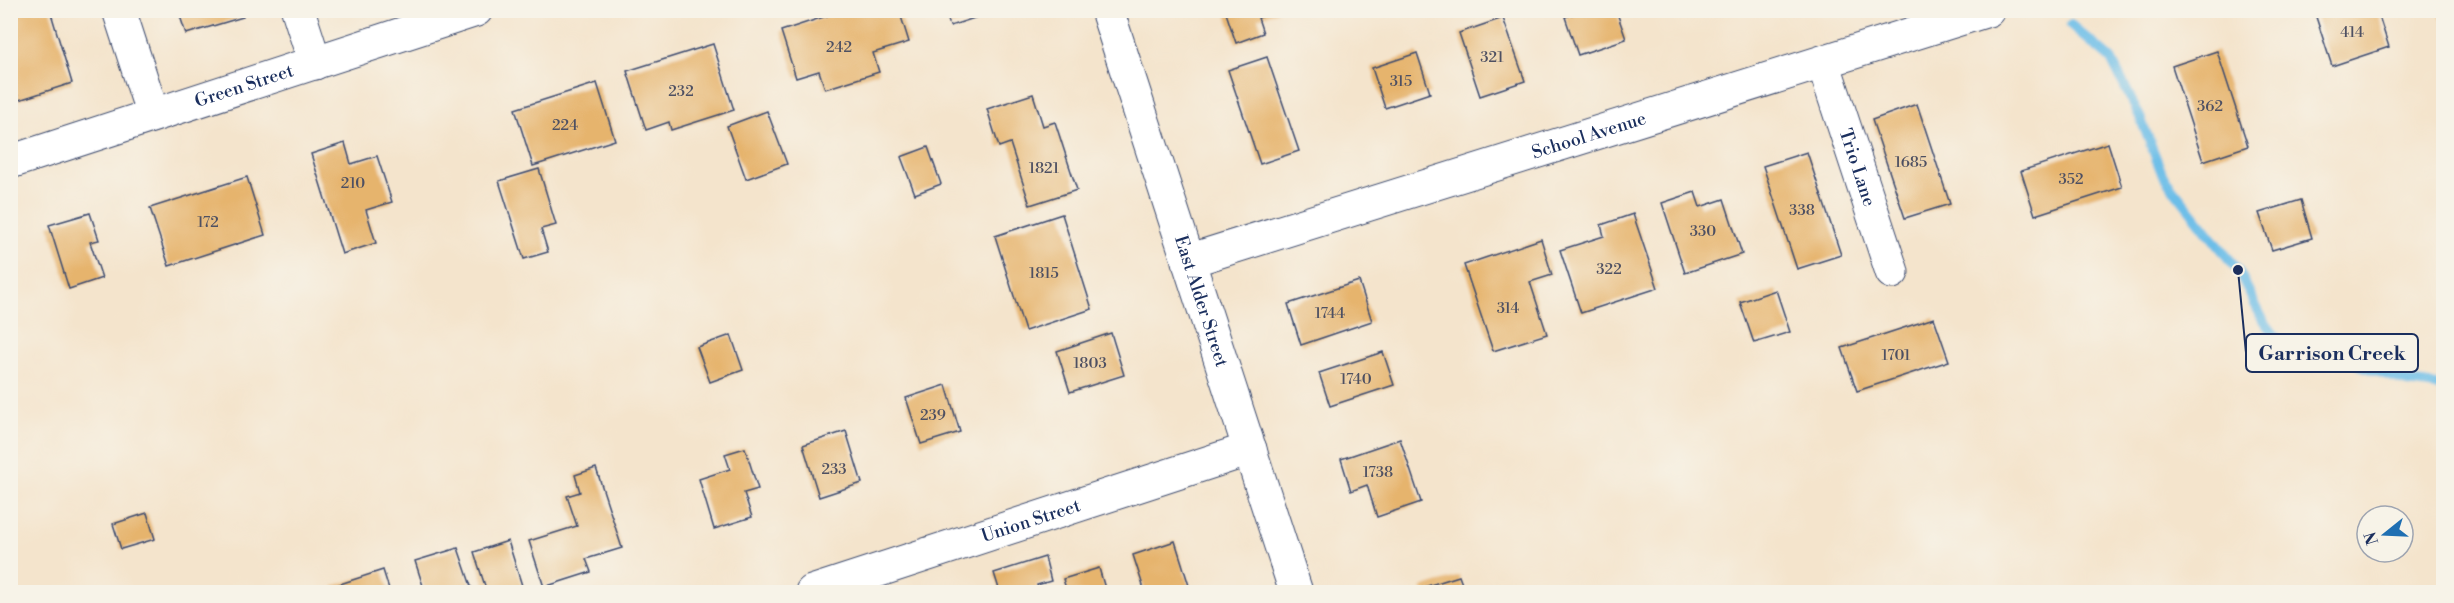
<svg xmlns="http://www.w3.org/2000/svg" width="2454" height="603" viewBox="0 0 2454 603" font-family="'Libre Bodoni',serif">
<rect width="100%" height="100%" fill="#f7f3e8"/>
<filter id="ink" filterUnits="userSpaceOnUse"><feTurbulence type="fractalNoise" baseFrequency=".0167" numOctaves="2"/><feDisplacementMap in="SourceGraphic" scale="12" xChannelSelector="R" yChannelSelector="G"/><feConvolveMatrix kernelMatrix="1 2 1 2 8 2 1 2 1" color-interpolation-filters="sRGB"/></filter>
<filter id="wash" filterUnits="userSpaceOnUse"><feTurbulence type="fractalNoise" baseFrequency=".008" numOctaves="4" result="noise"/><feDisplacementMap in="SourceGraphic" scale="24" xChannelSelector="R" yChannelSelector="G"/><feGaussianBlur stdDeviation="1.35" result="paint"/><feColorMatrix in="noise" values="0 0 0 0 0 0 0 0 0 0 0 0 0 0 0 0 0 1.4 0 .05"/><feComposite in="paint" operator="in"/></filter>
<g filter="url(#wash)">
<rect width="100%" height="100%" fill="#f4e4cc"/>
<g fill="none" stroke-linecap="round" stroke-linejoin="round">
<polyline stroke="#6cbee8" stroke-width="10" points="2071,25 2111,59 2140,117 2163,176 2238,270 2263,320 2294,361 2343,359 2407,382 2444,387"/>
</g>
<g id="blocks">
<g fill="#e6b46d">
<polygon points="10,10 50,10 72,83 19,100 10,72"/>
<polygon points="178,10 241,10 243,17 186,34"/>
<polygon points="845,10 899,10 909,42 873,53 879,72 825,89 819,71 796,78 781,31"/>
<polygon points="945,10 996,10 996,11 950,26"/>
<polygon points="1225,10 1278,10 1278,11 1258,18 1263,33 1236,43"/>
<polygon points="1584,10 1616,10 1626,39 1578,55 1565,17"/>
<polygon points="2336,10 2377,10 2389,47 2332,66 2316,17"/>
<polygon points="2438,10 2444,10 2444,24 2443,24"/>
<polygon points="1503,18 1525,81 1480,96 1459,33"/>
<polygon points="713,44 734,110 671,130 669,122 646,130 627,71"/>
<polygon points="2217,51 2248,146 2203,161 2172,66"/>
<polygon points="1417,53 1430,93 1385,108 1372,68"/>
<polygon points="1267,57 1299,151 1260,164 1228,70"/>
<polygon points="597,83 615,140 533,166 515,109"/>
<polygon points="1033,94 1043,126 1055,122 1077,190 1030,205 1010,143 999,147 987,109"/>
<polygon points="1917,104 1950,204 1905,218 1872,120"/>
<polygon points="767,111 787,164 746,179 727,126"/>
<polygon points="345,143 351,164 377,156 392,202 366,210 376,243 342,254 311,154"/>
<polygon points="2108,143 2122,187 2035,215 2021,171"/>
<polygon points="928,147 941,184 915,194 901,157"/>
<polygon points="1807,152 1841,255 1797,269 1763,166"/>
<polygon points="539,169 556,225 541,229 548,252 524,259 499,181"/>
<polygon points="247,177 265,235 169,266 150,208"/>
<polygon points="1695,192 1700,207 1724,199 1742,254 1685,273 1662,203"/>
<polygon points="2301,200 2312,238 2272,250 2259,213"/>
<polygon points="90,213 99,240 90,242 102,278 69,289 49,225"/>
<polygon points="1062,214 1092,309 1025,331 995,236"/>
<polygon points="1633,214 1658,288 1581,313 1560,250 1604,236 1601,225"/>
<polygon points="1541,239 1552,275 1530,282 1547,334 1493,351 1464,265"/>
<polygon points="1359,281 1372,321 1301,345 1288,304"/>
<polygon points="1776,290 1790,332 1754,343 1740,302"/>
<polygon points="1934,318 1949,361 1857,391 1842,348"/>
<polygon points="1111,333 1124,375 1070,392 1057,351"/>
<polygon points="731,335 743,370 710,382 697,347"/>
<polygon points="1383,352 1394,385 1330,406 1319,373"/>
<polygon points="946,385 960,432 921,444 906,398"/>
<polygon points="846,431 862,483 819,497 803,445"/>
<polygon points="1400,439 1421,502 1377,517 1367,485 1351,491 1341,459"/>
<polygon points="745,448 758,489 744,493 752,517 714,529 699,479 730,469 725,454"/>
<polygon points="596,468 622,548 586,559 591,572 544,587 529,541 577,526 567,496 580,492 575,475"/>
<polygon points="147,513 155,539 121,549 113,524"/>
<polygon points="508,541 524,592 487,592 474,552"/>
<polygon points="1175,541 1191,592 1145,592 1133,555"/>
<polygon points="458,548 473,592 425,592 415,561"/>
<polygon points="1045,557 1051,581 1037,585 1039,592 1000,592 994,573"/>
<polygon points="1099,568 1106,592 1067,592 1063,579"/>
<polygon points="383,570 390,592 336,592 334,586"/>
<polygon points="1459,576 1465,592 1423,592 1421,588"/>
</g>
</g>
</g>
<g filter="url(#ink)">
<use href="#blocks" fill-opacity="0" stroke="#3c4a6e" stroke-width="1.5"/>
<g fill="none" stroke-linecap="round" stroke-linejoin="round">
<g stroke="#3c4a6e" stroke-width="35">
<g id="minor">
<polyline points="119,10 153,115"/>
<polyline points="298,10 315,63"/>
<path id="s1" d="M1823,62L1892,272"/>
<path id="s2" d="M10,162L476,10"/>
<path id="s3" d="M812,592L1250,449"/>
</g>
</g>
<g stroke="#3c4a6e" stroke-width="35">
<g id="major">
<path id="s4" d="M1107,10L1296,592"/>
<path id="s5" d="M1188,261L1988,10"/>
</g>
</g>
<use href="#minor" stroke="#fff" stroke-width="33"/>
<use href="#major" stroke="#fff" stroke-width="33"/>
</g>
</g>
<g text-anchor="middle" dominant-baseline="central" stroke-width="4.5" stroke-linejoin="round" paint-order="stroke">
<g font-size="15" fill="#4e5062">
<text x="2352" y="32">414</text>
<text x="839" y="47">242</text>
<text x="1492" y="57">321</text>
<text x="1401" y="81">315</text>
<text x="681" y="91">232</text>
<text x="2210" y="106">362</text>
<text x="565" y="125">224</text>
<text x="1911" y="162">1685</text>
<text x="1044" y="168">1821</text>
<text x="2071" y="179">352</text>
<text x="353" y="183">210</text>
<text x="1802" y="210">338</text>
<text x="208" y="222">172</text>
<text x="1703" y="231">330</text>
<text x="1609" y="269">322</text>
<text x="1044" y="273">1815</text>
<text x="1508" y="308">314</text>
<text x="1330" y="313">1744</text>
<text x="1896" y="355">1701</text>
<text x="1090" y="363">1803</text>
<text x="1356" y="379">1740</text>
<text x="933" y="415">239</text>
<text x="834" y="469">233</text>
<text x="1378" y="472">1738</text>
</g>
<g font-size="18" fill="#1b2f5e" stroke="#f7f3e8">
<text stroke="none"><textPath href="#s2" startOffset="246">Green Street</textPath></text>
<text stroke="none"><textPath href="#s5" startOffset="420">School Avenue</textPath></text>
<text stroke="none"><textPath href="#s1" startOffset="111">Trio Lane</textPath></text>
<text stroke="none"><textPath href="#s4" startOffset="306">East Alder Street</textPath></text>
<text stroke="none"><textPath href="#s3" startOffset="230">Union Street</textPath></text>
</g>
</g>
<path fill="none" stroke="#1b2f5e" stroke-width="2" d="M2238 270L2246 353"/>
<circle fill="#1b2f5e" stroke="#f7f3e8" stroke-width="2" cx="2238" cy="270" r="6"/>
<rect fill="#f7f3e8" stroke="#1b2f5e" stroke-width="2" x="2246" y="334" width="172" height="38" rx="6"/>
<g font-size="20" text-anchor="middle" font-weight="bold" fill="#1b2f5e">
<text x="2332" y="360">Garrison Creek</text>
</g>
<rect width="2454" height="603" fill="none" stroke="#f7f3e8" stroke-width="36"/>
<g transform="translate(2385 534) rotate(252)"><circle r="28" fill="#f7f3e8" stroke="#9fa5b1" stroke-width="1.5"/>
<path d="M0-4.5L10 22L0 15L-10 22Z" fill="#1f6fb2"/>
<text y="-9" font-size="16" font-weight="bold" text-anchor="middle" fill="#1b2f5e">N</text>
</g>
</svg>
